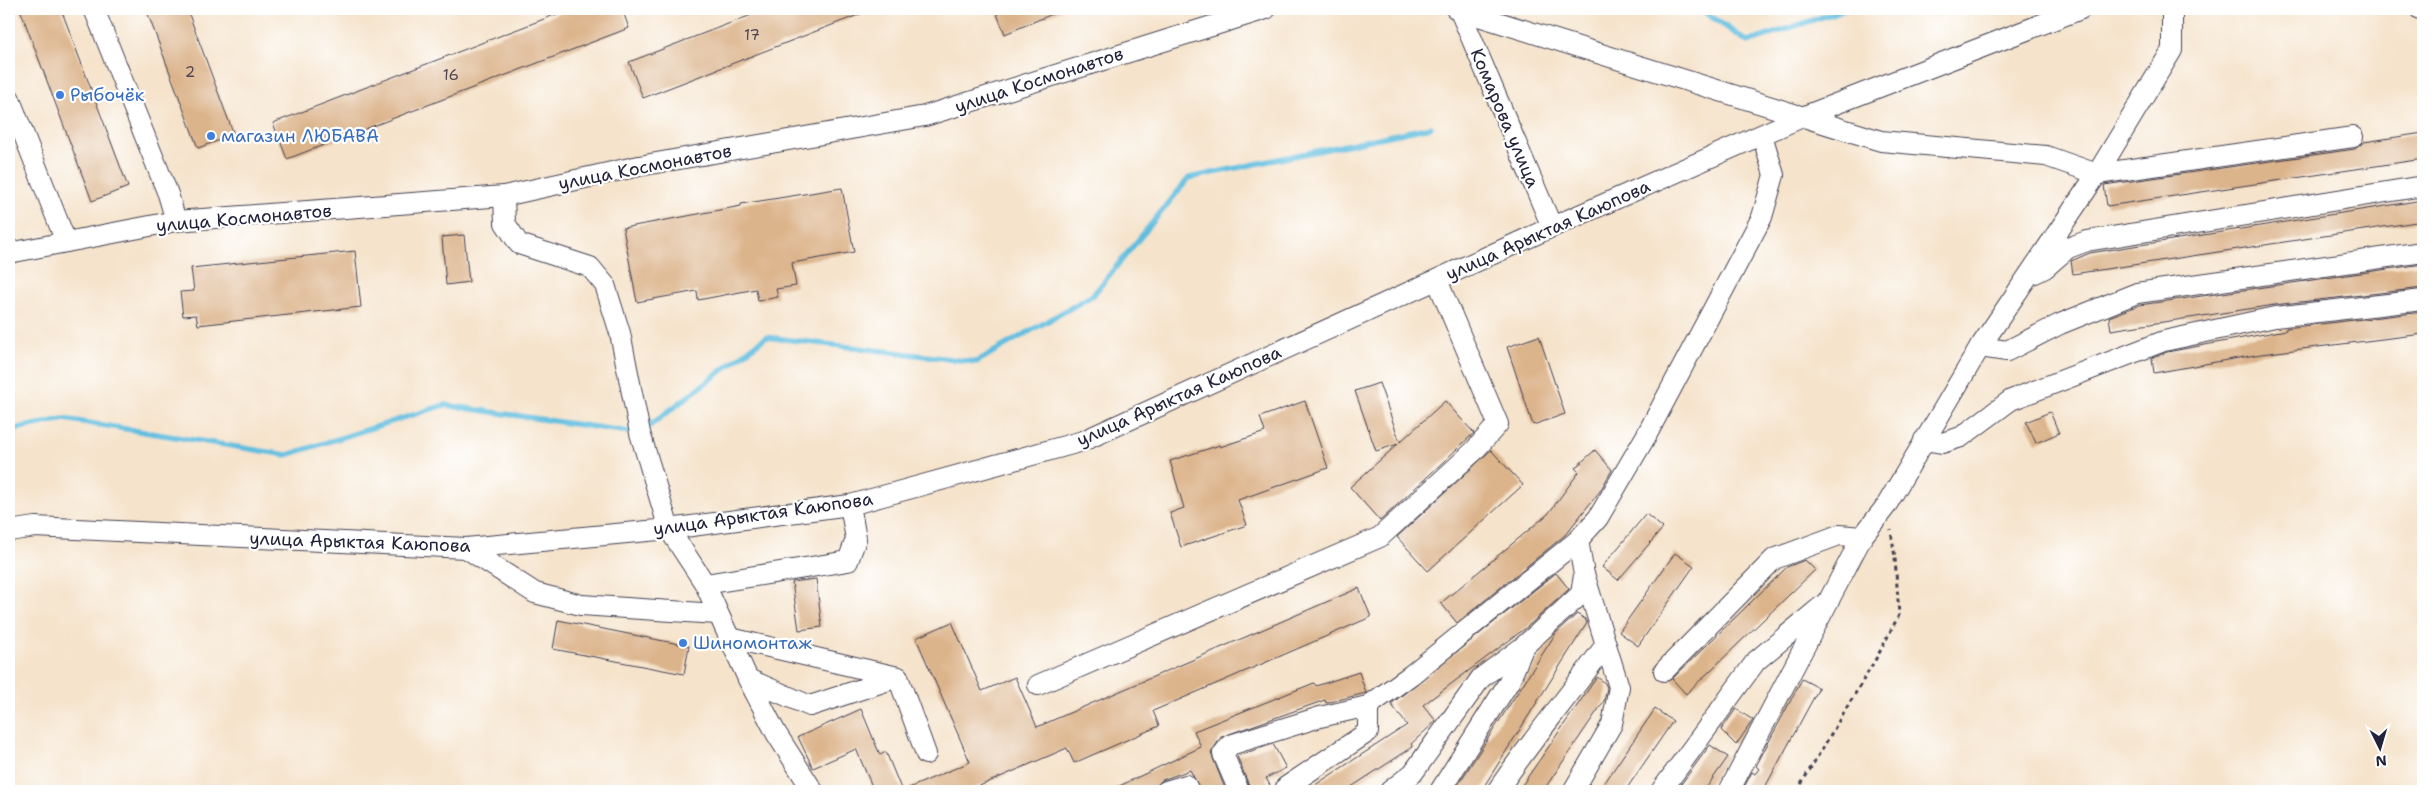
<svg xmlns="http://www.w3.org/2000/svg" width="2432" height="800" viewBox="0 0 2432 800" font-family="'Shantell Sans',sans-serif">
<rect width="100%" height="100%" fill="#fff"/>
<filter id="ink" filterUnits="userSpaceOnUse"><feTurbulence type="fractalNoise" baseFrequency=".02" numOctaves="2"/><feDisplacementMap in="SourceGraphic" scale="10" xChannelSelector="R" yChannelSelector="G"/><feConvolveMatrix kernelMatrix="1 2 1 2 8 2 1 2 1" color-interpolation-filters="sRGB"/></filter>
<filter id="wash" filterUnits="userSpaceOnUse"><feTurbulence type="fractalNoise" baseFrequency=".0096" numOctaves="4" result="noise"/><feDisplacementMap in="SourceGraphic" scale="20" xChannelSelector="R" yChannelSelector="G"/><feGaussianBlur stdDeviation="1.12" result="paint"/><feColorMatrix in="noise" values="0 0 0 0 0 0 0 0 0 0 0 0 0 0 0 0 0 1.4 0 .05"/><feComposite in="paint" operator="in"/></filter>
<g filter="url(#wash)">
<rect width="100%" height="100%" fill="#f5e3cb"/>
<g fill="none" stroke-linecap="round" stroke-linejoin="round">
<g stroke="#61bedf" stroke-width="5.5">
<polyline points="1700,9 1748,42 1846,9"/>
<polyline points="9,430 64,419 287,455 444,405 636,433"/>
<polyline points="644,430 766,337 976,362 1093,295 1189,178 1431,127"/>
</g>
</g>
<g id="blocks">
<g fill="#dcb48b">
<polygon points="20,9 61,9 128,187 92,201"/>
<polygon points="146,9 187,9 234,135 198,148"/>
<polygon points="570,9 622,9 629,28 287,159 273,123"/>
<polygon points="767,9 871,10 643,98 629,62"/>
<polygon points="995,9 1064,9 1005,34"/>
<polygon points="2423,133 2423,159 2107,206 2104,185 2355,149 2364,142"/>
<polygon points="842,188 854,252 792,263 796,286 776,289 778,297 758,301 756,289 698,300 697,291 637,302 623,228 741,206 741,204"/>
<polygon points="2423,200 2423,221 2073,274 2071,261 2090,253"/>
<polygon points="464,235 469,282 446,285 442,237"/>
<polygon points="355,251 361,307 198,325 196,315 183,316 180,292 194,291 191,268"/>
<polygon points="2423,264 2423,288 2274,305 2111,330 2109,317 2140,305"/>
<polygon points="2423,312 2423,334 2261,354 2154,373 2152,358 2167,352 2286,330 2286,328"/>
<polygon points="1539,336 1565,414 1533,425 1507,347"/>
<polygon points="1379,383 1400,442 1445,401 1474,433 1380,521 1350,487 1398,444 1376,451 1355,391"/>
<polygon points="1305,401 1328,468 1238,500 1247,525 1181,547 1170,513 1184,508 1170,461 1220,445 1220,447 1265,432 1260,417"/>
<polygon points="2050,412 2059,433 2036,443 2026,422"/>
<polygon points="1491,450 1523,485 1428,571 1397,537"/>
<polygon points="1595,450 1612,470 1600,491 1565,535 1457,623 1441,603 1548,514 1579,472 1575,468"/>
<polygon points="1646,514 1663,528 1618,580 1602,567"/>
<polygon points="1675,553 1694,566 1638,646 1619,632"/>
<polygon points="1805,560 1815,570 1686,694 1672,679 1787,567"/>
<polygon points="1556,573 1569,589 1527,627 1423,705 1436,721 1411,744 1413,747 1345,791 1306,791 1407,725 1391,704"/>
<polygon points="816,579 822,627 799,630 792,582"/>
<polygon points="1359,588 1371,617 1153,711 1159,726 1074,763 1067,748 968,791 874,791 856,749 813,768 798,737 861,709 880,755 886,752 902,791 970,762 916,638 952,622 982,691 1015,677 1037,727"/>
<polygon points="1577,614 1585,619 1587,623 1481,791 1454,791 1556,633"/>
<polygon points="558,620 689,646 684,674 553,649"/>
<polygon points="1359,672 1366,693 1326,703 1325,700 1221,737 1211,753 1226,791 1201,791 1190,770 1162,780 1155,787 1146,791 1109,791 1201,747 1194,731 1314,683 1316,686"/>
<polygon points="1597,677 1605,683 1607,688 1604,701 1543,791 1518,791"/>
<polygon points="1802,679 1819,688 1763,791 1742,791 1752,772 1755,774 1759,769 1756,766"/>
<polygon points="1655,709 1673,721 1625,791 1599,791"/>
<polygon points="1736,709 1753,720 1736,745 1721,730"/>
<polygon points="1273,744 1286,768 1266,778 1273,791 1251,791 1237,756"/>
<polygon points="1710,745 1728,757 1704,791 1676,791"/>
</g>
</g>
</g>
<g filter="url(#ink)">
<use href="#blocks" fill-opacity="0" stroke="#423f51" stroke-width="1"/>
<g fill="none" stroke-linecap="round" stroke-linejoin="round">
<g stroke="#423f51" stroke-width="22">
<g id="minor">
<polyline points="94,9 168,194 176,221"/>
<polyline points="1456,9 1881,141 2046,156 2097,174 2353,137"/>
<polyline points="1459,9 1552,227"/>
<polyline points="2420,9 2423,10"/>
<polyline points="9,97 66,242"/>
<polyline points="504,196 505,223 519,244 590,267 605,285 620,333 640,433 669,529 705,584 748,679 776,733 813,791"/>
<polyline points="9,253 176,221 504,196 639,166 925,116 1266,9"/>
<polyline points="2035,273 2045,268 2068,248 2087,241 2423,186"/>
<polyline points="1980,347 2007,351 2060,324 2137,293 2423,252"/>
<polyline points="1924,440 1942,443 1961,437 2011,400 2164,341 2275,317 2423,300"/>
<polyline points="9,531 35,527 466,548 669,529 850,505 1083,441 1552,227 1802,117 2081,9"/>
<polyline points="466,548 535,593 581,605 717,614"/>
<polyline points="705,584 848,561 856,539 850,505"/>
<polyline points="730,638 898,677 926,754"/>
<polyline points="1664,671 1774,559 1839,535 1862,537"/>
<polyline points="748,679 810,706 898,677"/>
<polyline points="1038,685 1380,537 1474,451 1498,424 1437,280"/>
<polyline points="1286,787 1368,732 1368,706"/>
<polyline points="1166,791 1186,785 1189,791"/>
<polyline points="1239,791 1223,754 1230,745 1320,717 1368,706 1411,675 1578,540 1598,518 1646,436 1762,217 1774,175 1762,135"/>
<polyline points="1390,791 1413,773 1481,678 1524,646 1581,594 1584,575 1578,540"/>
<polyline points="1440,791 1509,682 1524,646"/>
<path d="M1497,791C1531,740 1571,694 1606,644"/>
<polyline points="1573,791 1612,724 1619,687 1585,577"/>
<polyline points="1661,791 1756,661 1822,606"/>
<polyline points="1729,791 1862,537 1886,506 1980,347 2097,174 2172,50 2172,9"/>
</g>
</g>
<polyline stroke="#423f51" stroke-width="3" stroke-dasharray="4 4" stroke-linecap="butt" points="1797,791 1877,657 1899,615 1895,558 1891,530"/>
<use href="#minor" stroke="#fff" stroke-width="20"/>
</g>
</g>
<g fill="#3f7fe0" stroke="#fff" stroke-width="2">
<circle cx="60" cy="95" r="5"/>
<circle cx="211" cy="136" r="5"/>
<circle cx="683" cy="643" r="5"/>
</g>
<g text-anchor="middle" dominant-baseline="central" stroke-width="4.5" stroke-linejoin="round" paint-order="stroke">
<g font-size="15" fill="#50464f">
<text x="752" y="35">17</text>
<text x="190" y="72">2</text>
<text x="451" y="75">16</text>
</g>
<g font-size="18" fill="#22223b" stroke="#fff">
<text transform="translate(1039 80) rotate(-18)">улица Космонавтов</text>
<text transform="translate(1505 118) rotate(67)">Комарова улица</text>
<text transform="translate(645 167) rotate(-11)">улица Космонавтов</text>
<text transform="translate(244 218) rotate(-5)">улица Космонавтов</text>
<text transform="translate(1548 230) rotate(-24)">улица Арыктая Каюпова</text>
<text transform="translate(1179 396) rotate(-24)">улица Арыктая Каюпова</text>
<text transform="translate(763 514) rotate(-8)">улица Арыктая Каюпова</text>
<text transform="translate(360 542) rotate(2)">улица Арыктая Каюпова</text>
</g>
<g font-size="18" fill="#366cbe" stroke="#fff" text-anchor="start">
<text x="70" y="95">Рыбочёк</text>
<text x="221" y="136">магазин ЛЮБАВА</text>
<text x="693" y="643">Шиномонтаж</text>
</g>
</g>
<rect width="2432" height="800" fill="none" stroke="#fff" stroke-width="30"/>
<g transform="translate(2380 748) rotate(175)" stroke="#ffffff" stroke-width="4" paint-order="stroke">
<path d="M0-4L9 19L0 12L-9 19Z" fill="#22223b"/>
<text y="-8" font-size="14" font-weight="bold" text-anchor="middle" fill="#22223b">N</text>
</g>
</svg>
